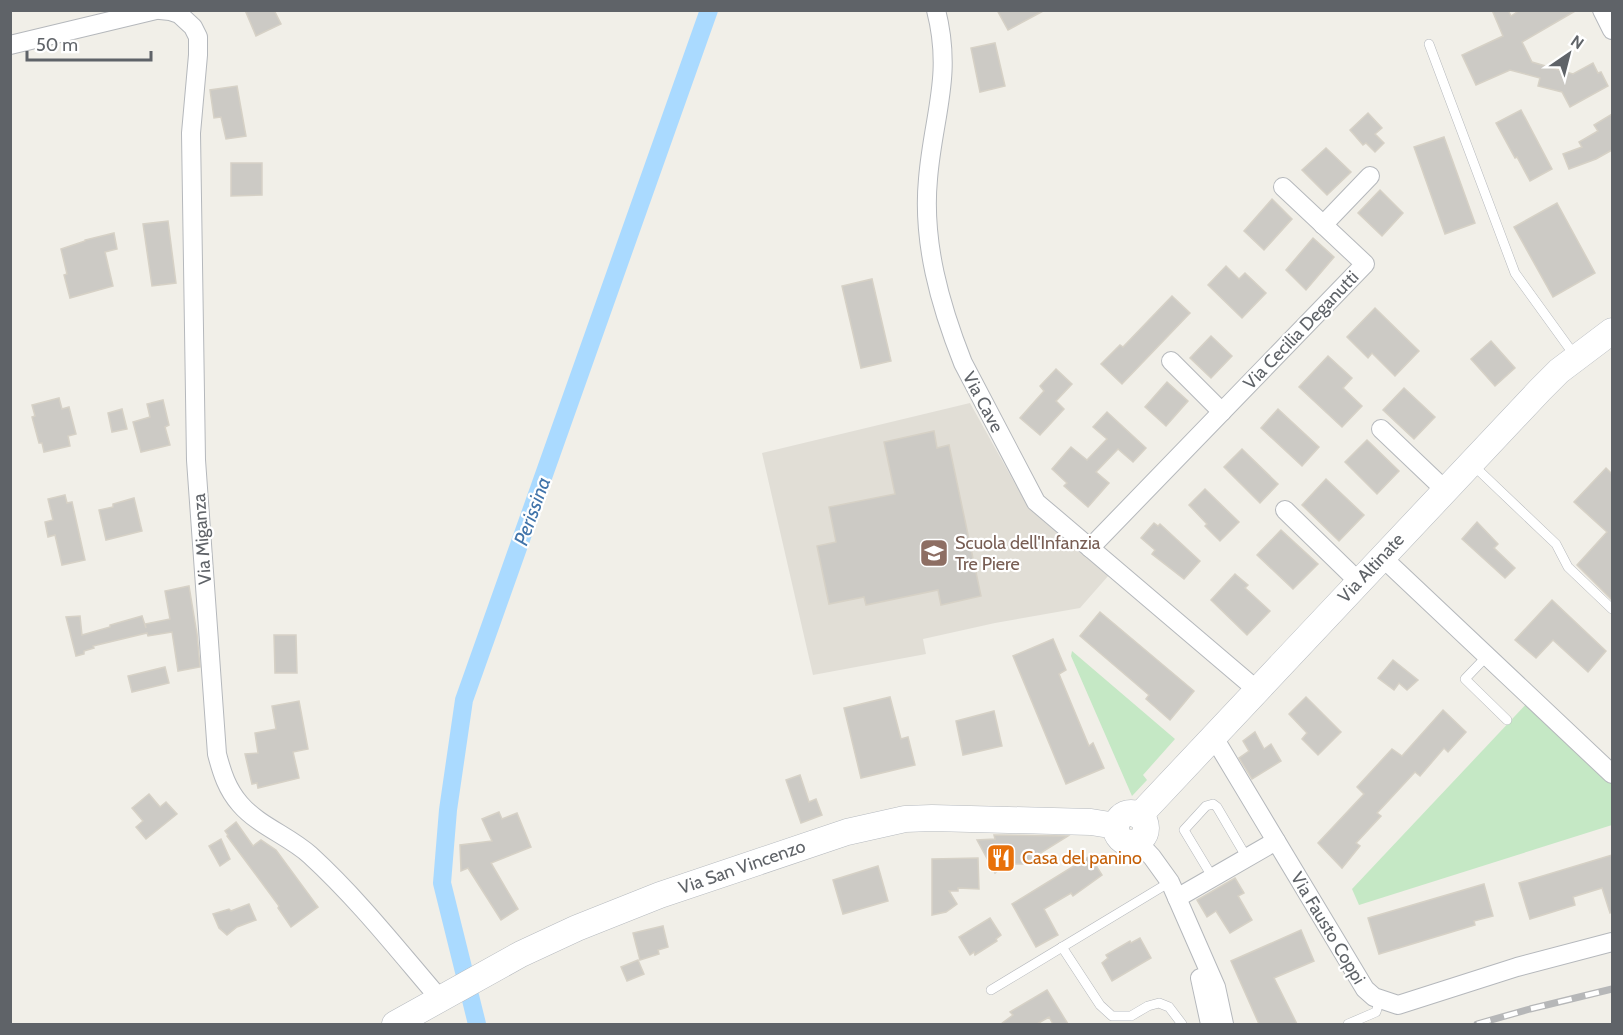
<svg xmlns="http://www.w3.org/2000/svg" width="1623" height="1035" viewBox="0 0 1623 1035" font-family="Cabin,sans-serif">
<rect width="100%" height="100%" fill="#f1efe8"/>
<polygon fill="#e1ded6" points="970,403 1027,505 1109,575 1080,608 995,623 923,639 926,654 813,675 762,453"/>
<g fill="#c5e8c5">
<polygon points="1072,651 1175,739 1143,775 1147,780 1132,796 1071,656"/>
<polygon points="1532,698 1612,773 1612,825 1359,905 1352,889"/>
</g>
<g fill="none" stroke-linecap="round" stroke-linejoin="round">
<polyline stroke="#aadaff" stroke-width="18" points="477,1024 442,883 448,810 464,700 709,10"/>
</g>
<g fill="#cccac5" stroke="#d6d1c6" stroke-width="1.5">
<polygon points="245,10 274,10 281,24 256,36"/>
<polygon points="997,10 1045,10 1008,30"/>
<polygon points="1492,10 1508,10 1511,16 1520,10 1577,10 1522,42 1532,62 1573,74 1593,63 1598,73 1601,72 1608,86 1570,107 1562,92 1538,86 1540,78 1510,70 1476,85 1462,55 1503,36"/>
<polygon points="995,43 1005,86 980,92 971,48"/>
<polygon points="237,86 246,136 226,139 221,117 214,118 210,90"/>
<polygon points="1521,110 1552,169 1530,181 1517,157 1515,158 1496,123"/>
<polygon points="1368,113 1382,128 1375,134 1384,143 1375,152 1366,143 1363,145 1350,130"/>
<polygon points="1612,114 1612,150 1596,159 1569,169 1563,154 1582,147 1579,142 1598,131 1594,125"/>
<polygon points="1444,137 1475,223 1445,234 1414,147"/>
<polygon points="1326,148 1351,172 1327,195 1302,170"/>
<polygon points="231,163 262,163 262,195 231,196"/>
<polygon points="1380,190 1403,213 1382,236 1358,213"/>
<polygon points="1272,199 1292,219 1264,250 1244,231"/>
<polygon points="1557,203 1595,273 1553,297 1514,227"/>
<polygon points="168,221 176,283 152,286 143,224"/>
<polygon points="114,233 117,249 105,252 113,286 70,298 64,275 67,274 61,249 85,241 85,240"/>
<polygon points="1313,238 1334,257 1306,290 1286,270"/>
<polygon points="1226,266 1239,279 1245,273 1266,293 1242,318 1208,285"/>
<polygon points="872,279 891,361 861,368 842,286"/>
<polygon points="1172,296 1190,313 1122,384 1101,364 1120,345 1123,347"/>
<polygon points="1375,308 1419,351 1395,376 1372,353 1368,358 1347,337"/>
<polygon points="1211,336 1232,356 1211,378 1190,358"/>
<polygon points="1491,341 1515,368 1495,386 1471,359"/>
<polygon points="1328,356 1352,378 1343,388 1362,406 1342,427 1299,387"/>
<polygon points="1056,369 1072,384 1056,401 1064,409 1040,435 1020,418 1044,391 1040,386"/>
<polygon points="1167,382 1188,401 1166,426 1145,407"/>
<polygon points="1404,388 1435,417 1414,439 1383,410"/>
<polygon points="59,398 62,409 69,407 76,434 68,436 70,446 44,452 42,443 39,443 32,417 35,416 32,405"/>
<polygon points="163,400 169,425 165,427 170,445 141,452 133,422 150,417 147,404"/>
<polygon points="122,409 127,429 112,432 108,413"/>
<polygon points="1278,409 1319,447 1302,466 1261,428"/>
<polygon points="1107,412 1146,448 1133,462 1118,449 1096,472 1109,483 1088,507 1064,486 1067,483 1052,469 1071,447 1087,460 1107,439 1093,427"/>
<polygon points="934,431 937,448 949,445 981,596 941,605 938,590 866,605 864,597 829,604 817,546 836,542 829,507 895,494 884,442"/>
<polygon points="1367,440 1399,471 1377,494 1345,462"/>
<polygon points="1242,449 1278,484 1260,503 1224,467"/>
<polygon points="1606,468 1612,474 1612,600 1577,565 1607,532 1574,502"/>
<polygon points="1326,479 1364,515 1339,541 1302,505"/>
<polygon points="1205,489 1239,522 1220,541 1205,526 1207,524 1189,505"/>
<polygon points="65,495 67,503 72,502 85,560 62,565 55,535 48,537 45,522 53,520 48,499"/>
<polygon points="134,498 142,531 106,540 99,510 113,507 113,504"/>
<polygon points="1477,522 1498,544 1494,548 1515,568 1505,578 1462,539"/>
<polygon points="1154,523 1158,526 1160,524 1200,561 1184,579 1152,554 1155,550 1141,538"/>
<polygon points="1281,530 1318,564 1293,589 1257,555"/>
<polygon points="1235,574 1248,585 1245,588 1270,611 1247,635 1211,600"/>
<polygon points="189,586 197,634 200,667 178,671 172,632 148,636 147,633 93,646 94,648 84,651 84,654 76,656 66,617 80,616 82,635 110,627 110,625 142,616 146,628 145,624 170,619 165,591"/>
<polygon points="1552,600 1606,651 1588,672 1553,640 1536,658 1515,640"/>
<polygon points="1100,612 1194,691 1170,720 1146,699 1149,695 1080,636"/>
<polygon points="274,635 296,635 297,673 275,673"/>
<polygon points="1053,639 1066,670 1059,674 1089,746 1093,743 1104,768 1066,784 1013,656"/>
<polygon points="1393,660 1418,680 1407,690 1399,683 1394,690 1378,678"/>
<polygon points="165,667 169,683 132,692 128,676"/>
<polygon points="890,697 901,739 908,737 915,765 861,778 844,708"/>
<polygon points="1306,697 1341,732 1318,755 1302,739 1307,733 1289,714"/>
<polygon points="299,701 308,749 293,752 299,778 258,788 257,783 252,784 245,754 258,753 255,733 276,729 272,706"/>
<polygon points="1443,710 1466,732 1448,752 1444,748 1420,776 1415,772 1377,813 1381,816 1356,843 1360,846 1342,868 1318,843 1364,794 1357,787 1392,749 1402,756"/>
<polygon points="994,711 1002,746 963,755 956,721"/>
<polygon points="1255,732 1264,749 1271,744 1281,761 1252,779 1239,758 1249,751 1243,741"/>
<polygon points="800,775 809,802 816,799 822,815 801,823 786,780"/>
<polygon points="149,794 160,807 166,802 177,814 146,839 136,827 143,821 132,808"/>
<polygon points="499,812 502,819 517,813 531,847 491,863 518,909 501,920 468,868 461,871 460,845 492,841 482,819"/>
<polygon points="236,822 253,846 261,840 276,850 318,907 291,927 278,908 279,906 227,836 228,835 225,831"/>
<polygon points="994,835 1068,836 1023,864 1006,864 995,873 977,840 995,839"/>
<polygon points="221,839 230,859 220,866 209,846"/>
<polygon points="1612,855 1612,912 1610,913 1602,888 1573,897 1575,905 1530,919 1519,883"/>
<polygon points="1090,856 1102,875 1073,896 1071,893 1044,909 1058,935 1036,947 1012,904"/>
<polygon points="978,858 979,889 958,888 958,891 949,891 957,904 946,912 932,915 932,859"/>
<polygon points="878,866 888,901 843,914 833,880"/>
<polygon points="1235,878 1244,893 1238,896 1252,920 1230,933 1216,911 1207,917 1197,900"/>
<polygon points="1484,884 1493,916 1474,921 1475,925 1379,954 1368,918"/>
<polygon points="249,904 256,920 237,927 227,935 219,928 213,914 229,909 231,911"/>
<polygon points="990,918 1001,935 996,939 997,941 975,955 974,952 970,955 959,937"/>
<polygon points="663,926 668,947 658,950 659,954 640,960 633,933"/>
<polygon points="1301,930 1314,961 1274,978 1297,1024 1259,1024 1231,961"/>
<polygon points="1140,938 1151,958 1112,981 1102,963 1108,958 1106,955 1130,941 1131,943"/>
<polygon points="638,960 644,974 627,981 621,967"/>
<polygon points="1047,990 1068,1024 1053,1024 1049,1017 1037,1024 1001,1024 1013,1015 1010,1012"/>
</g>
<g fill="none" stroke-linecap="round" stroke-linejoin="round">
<g stroke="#b5b8bc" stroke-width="10">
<g id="lane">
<polyline points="1429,44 1515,273 1575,356"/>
<polyline points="1473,465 1556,544 1568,567 1612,609"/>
<polyline points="1487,656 1465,679 1507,720"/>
<polyline points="1213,878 1184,830 1206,806 1213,804 1217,807 1247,858"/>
<polyline points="1062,947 1100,1005 1112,1016 1131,1016 1148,1006 1159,1003 1169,1007 1182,1024"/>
<polyline points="991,990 1170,882"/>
<polyline points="1348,1024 1376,1012 1380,999"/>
</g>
</g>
<g stroke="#b5b8bc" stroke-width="20">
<g id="street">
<path d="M160,10L170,11L179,14L193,27L198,37V55L191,133L196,460L217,754C222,773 227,789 240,804C259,826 289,836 310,855C358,899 398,950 440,999"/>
<path d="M936,10C953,76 933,116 928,179C922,242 940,305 963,363L1036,502L1257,690"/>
<polyline points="1602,10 1612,30"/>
<polyline points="10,45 156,10"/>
<polyline points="1323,225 1370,176"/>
<polyline points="1171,361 1222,412"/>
<polyline points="1381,429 1445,490"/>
<polyline points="1285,510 1359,582"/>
<polyline points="1090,548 1365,264 1283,187"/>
<polyline points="1382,557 1612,774"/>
<polyline points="1213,736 1365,989 1374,997 1398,1005 1517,967 1612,942"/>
<polyline points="1137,841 1152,857 1170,882 1216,987 1224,1024"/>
<polyline points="1177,898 1276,841"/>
<polyline points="1200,978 1210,1024"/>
</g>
</g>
<g stroke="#b6babf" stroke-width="27">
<g id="secondary">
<circle cx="1131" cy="828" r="15"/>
<polyline points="1139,816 1540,390 1559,371 1612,331"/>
<polyline points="395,1024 521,954 577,928 660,895 847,832 905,819 932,818 1091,822 1116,826"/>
</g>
</g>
<use href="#lane" stroke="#fff" stroke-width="9"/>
<use href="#street" stroke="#fff" stroke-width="18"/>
<use href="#secondary" stroke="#fff" stroke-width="26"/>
<g stroke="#b6b7b8" stroke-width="7">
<polyline id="rail" points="1477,1024 1530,1009 1612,989"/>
</g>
<use href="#rail" stroke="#fff" stroke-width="4.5" stroke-dasharray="14" stroke-linecap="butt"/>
</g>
<defs>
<g id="school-square" transform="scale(1.5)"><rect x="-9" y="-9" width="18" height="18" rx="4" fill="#8d6e63" stroke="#fff"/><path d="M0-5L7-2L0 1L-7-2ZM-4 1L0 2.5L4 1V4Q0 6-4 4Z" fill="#fff"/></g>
<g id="restaurant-square" transform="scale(1.5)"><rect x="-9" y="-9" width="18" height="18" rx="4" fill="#e8710a" stroke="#fff"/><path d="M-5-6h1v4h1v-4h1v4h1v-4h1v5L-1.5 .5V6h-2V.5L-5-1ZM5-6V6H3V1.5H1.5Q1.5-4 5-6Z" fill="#fff"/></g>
</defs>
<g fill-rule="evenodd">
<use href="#school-square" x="934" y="553"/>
<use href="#restaurant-square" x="1001" y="858"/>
</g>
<g text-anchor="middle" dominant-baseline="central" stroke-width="4.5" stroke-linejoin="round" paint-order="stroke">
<g font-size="18" fill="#5f6368" stroke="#fff">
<text transform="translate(1301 330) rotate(-46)">Via Cecilia Deganutti</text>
<text transform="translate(983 402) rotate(62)">Via Cave</text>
<text transform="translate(202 539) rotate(-94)">Via Miganza</text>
<text transform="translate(1371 568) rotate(-47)">Via Altinate</text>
<text transform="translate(742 867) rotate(-19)">Via San Vincenzo</text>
<text transform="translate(1328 928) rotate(59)">Via Fausto Coppi</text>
</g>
<g font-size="18" fill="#785e54" stroke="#fff" text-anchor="start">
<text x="955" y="543">Scuola dell'Infanzia<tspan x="955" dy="21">Tre Piere</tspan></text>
</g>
<g font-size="18" fill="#c56008" stroke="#fff" text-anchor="start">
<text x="1022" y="858">Casa del panino</text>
</g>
<g font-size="20" font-style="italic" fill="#4174aa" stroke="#fff">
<text transform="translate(532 511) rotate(-70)">Perissina</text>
</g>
</g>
<rect width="1623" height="1035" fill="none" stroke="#5f6368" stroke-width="24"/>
<g transform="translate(1569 54) rotate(35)" stroke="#ffffff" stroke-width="4.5" paint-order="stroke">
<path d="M0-4.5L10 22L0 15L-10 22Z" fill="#5f6368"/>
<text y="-9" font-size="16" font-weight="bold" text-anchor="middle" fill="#5f6368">N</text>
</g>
<path d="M27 51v9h124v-9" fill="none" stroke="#5f6368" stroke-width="3"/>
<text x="36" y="51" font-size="18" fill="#5f6368" stroke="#ffffff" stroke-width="4.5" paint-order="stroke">50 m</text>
</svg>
